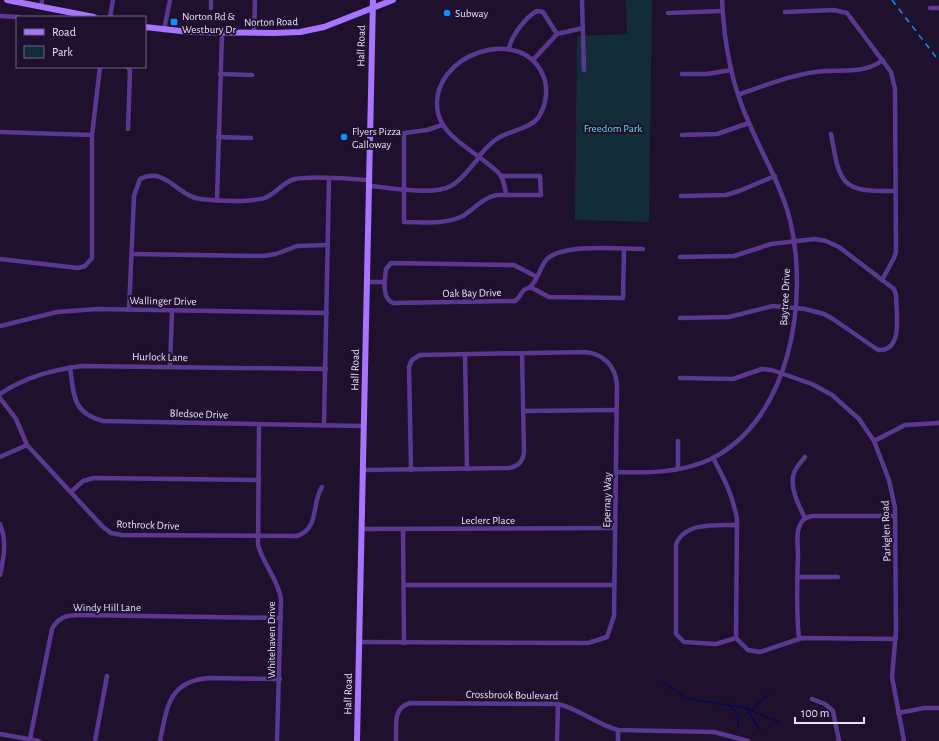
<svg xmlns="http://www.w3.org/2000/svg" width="939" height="741" viewBox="0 0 939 741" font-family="'Alegreya Sans',sans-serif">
<rect width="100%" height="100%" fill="#1f102e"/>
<polygon fill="#122d38" points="626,0 652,0 649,222 575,220 577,36 627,34"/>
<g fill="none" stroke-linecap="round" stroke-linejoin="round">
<g stroke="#07094f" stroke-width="1.5">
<polyline points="664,682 685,698 746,708 781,723"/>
<polyline points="729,704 738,715 738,727"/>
<polyline points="746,708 760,730"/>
<polyline points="751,710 769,694"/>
</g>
<g stroke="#5a3890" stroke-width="4.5">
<polyline points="582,0 584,70"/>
<polyline points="41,7 42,0"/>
<polyline points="211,8 211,0"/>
<polyline points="930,8 939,8"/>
<polyline points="785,12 834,10 847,13 891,72 895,89 896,252 894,258 882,280"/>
<polyline points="668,13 722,11"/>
<polyline points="0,16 18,17"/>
<polyline points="110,17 113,0"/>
<polyline points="164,30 170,0"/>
<polyline points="254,33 255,0"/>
<path d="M509,49C511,36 525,18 537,11L543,12L557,34"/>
<polyline points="533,60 557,34 583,28"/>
<polyline points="128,67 130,71 128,129"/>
<polyline points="220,74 252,75"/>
<polyline points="682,74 707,74 731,70"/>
<path d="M738,95C763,86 788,76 815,72C840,68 861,76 883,60"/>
<path d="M442,125L427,130L404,133V222C424,222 444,225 463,216C474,209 484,197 497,195H541L540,176H501"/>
<polyline points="0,132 92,135"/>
<path d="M831,134C840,185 841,192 895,191"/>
<polyline points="682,135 717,134 749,123"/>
<polyline points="218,137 251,138"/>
<path d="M368,186C390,187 432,196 451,186C462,180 469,169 477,160L480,155C486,148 492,141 500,137C512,130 529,129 538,118C545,108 548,93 545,81C527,20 426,54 438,113C443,136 471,149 488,164C492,167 498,171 501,176C504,181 505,188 506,194"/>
<polyline points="681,196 726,195 739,191 775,176"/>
<polyline points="217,199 222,33"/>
<polyline points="132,254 263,256 276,254 297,246 328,245"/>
<polyline points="0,259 78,268 85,266 92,258 92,135 100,67"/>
<path d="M537,277L514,265L391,263L386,269C385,279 381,298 393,303L515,301C520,298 520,294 524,290C528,287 526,290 530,287C538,281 540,266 547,259C564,243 620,249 643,249"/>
<polyline points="366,282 385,282"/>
<polyline points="530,287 549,297 623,298 624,249"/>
<path d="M129,310L134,196L140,179C166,166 177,196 200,199C216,201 253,203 267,197C277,192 283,182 295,179C315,175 348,179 368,180"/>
<path d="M680,318L729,317L773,306L805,309L824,314L833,319L878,350C904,352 896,312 896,295L894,289L839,247L826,241L815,239L771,244L734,256L680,257"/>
<polyline points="0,326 57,312 97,309 327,313"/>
<polyline points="465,354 467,469"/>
<polyline points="170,366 172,311"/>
<path d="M70,367C74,395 72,413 103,421L363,426"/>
<polyline points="680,378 733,379 762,369 772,370 812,384 832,395 859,419 874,441 889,480 895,508 896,631 892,677 904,741"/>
<path d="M0,394C25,377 52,370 82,366L326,369"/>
<path d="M0,398L16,419L27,445L102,526L111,533L122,535L297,536C320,528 311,504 322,487"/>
<polyline points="523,411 617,410"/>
<path d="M259,425L258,545C263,564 278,579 281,599L277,741"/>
<polyline points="324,425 329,179"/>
<polyline points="678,441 678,469"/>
<polyline points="874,441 905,425 939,423"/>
<polyline points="0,457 27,445"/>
<path d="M713,458C724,478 733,496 737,519L736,638"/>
<path d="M363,470L508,468C518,467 523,462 524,452L522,353"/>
<path d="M616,472C648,473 681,473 711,459C791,419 809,299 790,220C781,185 763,156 749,123C731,84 724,43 722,0"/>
<polyline points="71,492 83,481 94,478 259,480"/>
<path d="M805,518C799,506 789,487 794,473C796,467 801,462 805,457"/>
<path d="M0,524C7,541 4,557 0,575"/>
<polyline points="361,529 615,528"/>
<polyline points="403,529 404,643"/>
<polyline points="797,577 838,577"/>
<polyline points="404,585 614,585"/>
<path d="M736,638L716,644L684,642L676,634V545C683,522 717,525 737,525"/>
<polyline points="736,638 748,650 760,652 802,638 896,639"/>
<path d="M799,639C796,611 797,583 798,555C798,547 796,535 799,527C801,521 806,517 812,516H895"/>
<path d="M359,642L588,643L607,637L614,616L617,384C615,366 604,354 585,352L420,355L412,360L409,367L411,470"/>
<polyline points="812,699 825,704 833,711 839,741"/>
<polyline points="898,713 924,708 939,708"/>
<polyline points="0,734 39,741"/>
<path d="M30,739L52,629C58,617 67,615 80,615L281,618"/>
<polyline points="95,741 107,676"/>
<path d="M160,741C167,708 168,681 209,678L280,679"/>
<path d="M396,741C397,726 392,708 410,703L558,704C580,709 597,725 618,730L714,732L748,741"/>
<polyline points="557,741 558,704"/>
<polyline points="618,741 618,730"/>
</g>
<g stroke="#a774ff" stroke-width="6">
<polyline points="7,0 94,17"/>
<polyline points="145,27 190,32 274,33 300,32 324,27 393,0"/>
<polyline points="357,741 373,0"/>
</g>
<polyline stroke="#0991ff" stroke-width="1.5" stroke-dasharray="6 5" stroke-linecap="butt" points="892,0 939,61"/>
</g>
<g fill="#0991ff" stroke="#1f102e" stroke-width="1.5">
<circle cx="447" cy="13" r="4"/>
<rect x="170" y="18" width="8" height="8" rx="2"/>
<circle cx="344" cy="137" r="4"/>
</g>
<g text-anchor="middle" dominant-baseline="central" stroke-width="4" stroke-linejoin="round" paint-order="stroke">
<g font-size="11" fill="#ecddff" stroke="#1f102e" text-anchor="start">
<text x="455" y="13">Subway</text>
<text x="182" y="16">Norton Rd &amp;<tspan x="182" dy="13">Westbury Dr</tspan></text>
<text x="352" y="131">Flyers Pizza<tspan x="352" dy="13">Galloway</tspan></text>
</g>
<g font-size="11" fill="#ecddff" stroke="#1f102e">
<text transform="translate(271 22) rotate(-1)">Norton Road</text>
<text transform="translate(361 46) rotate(-89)">Hall Road</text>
<text transform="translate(472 293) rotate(-1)">Oak Bay Drive</text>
<text transform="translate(785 297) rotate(-87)">Baytree Drive</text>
<text transform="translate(163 301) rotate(1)">Wallinger Drive</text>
<text transform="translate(160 357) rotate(1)">Hurlock Lane</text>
<text transform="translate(355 370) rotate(-89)">Hall Road</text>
<text transform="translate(199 414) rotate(2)">Bledsoe Drive</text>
<text transform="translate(607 500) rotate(-89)">Epernay Way</text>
<text x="488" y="520">Leclerc Place</text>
<text transform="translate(148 525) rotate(2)">Rothrock Drive</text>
<text transform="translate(886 531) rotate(-92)">Parkglen Road</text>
<text x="107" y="607">Windy Hill Lane</text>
<text transform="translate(271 640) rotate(-90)">Whitehaven Drive</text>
<text transform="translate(348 694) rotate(-89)">Hall Road</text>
<text transform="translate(512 695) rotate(1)">Crossbrook Boulevard</text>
</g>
<g font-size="11" fill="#5fdbe8" stroke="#1f102e">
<text x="613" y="128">Freedom Park</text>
</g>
</g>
<rect x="16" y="16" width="130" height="52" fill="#1f102e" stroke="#716282"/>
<rect x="24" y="29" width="20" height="6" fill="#a774ff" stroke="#716282"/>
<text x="52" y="36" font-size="12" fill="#ecddff">Road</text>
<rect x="24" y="46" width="20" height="12" fill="#122d38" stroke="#716282"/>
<text x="52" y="56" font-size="12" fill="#ecddff">Park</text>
<path d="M795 717v6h69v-6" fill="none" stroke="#ecddff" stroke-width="2"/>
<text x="801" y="717" font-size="12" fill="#ecddff" stroke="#1f102e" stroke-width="3" paint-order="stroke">100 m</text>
</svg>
